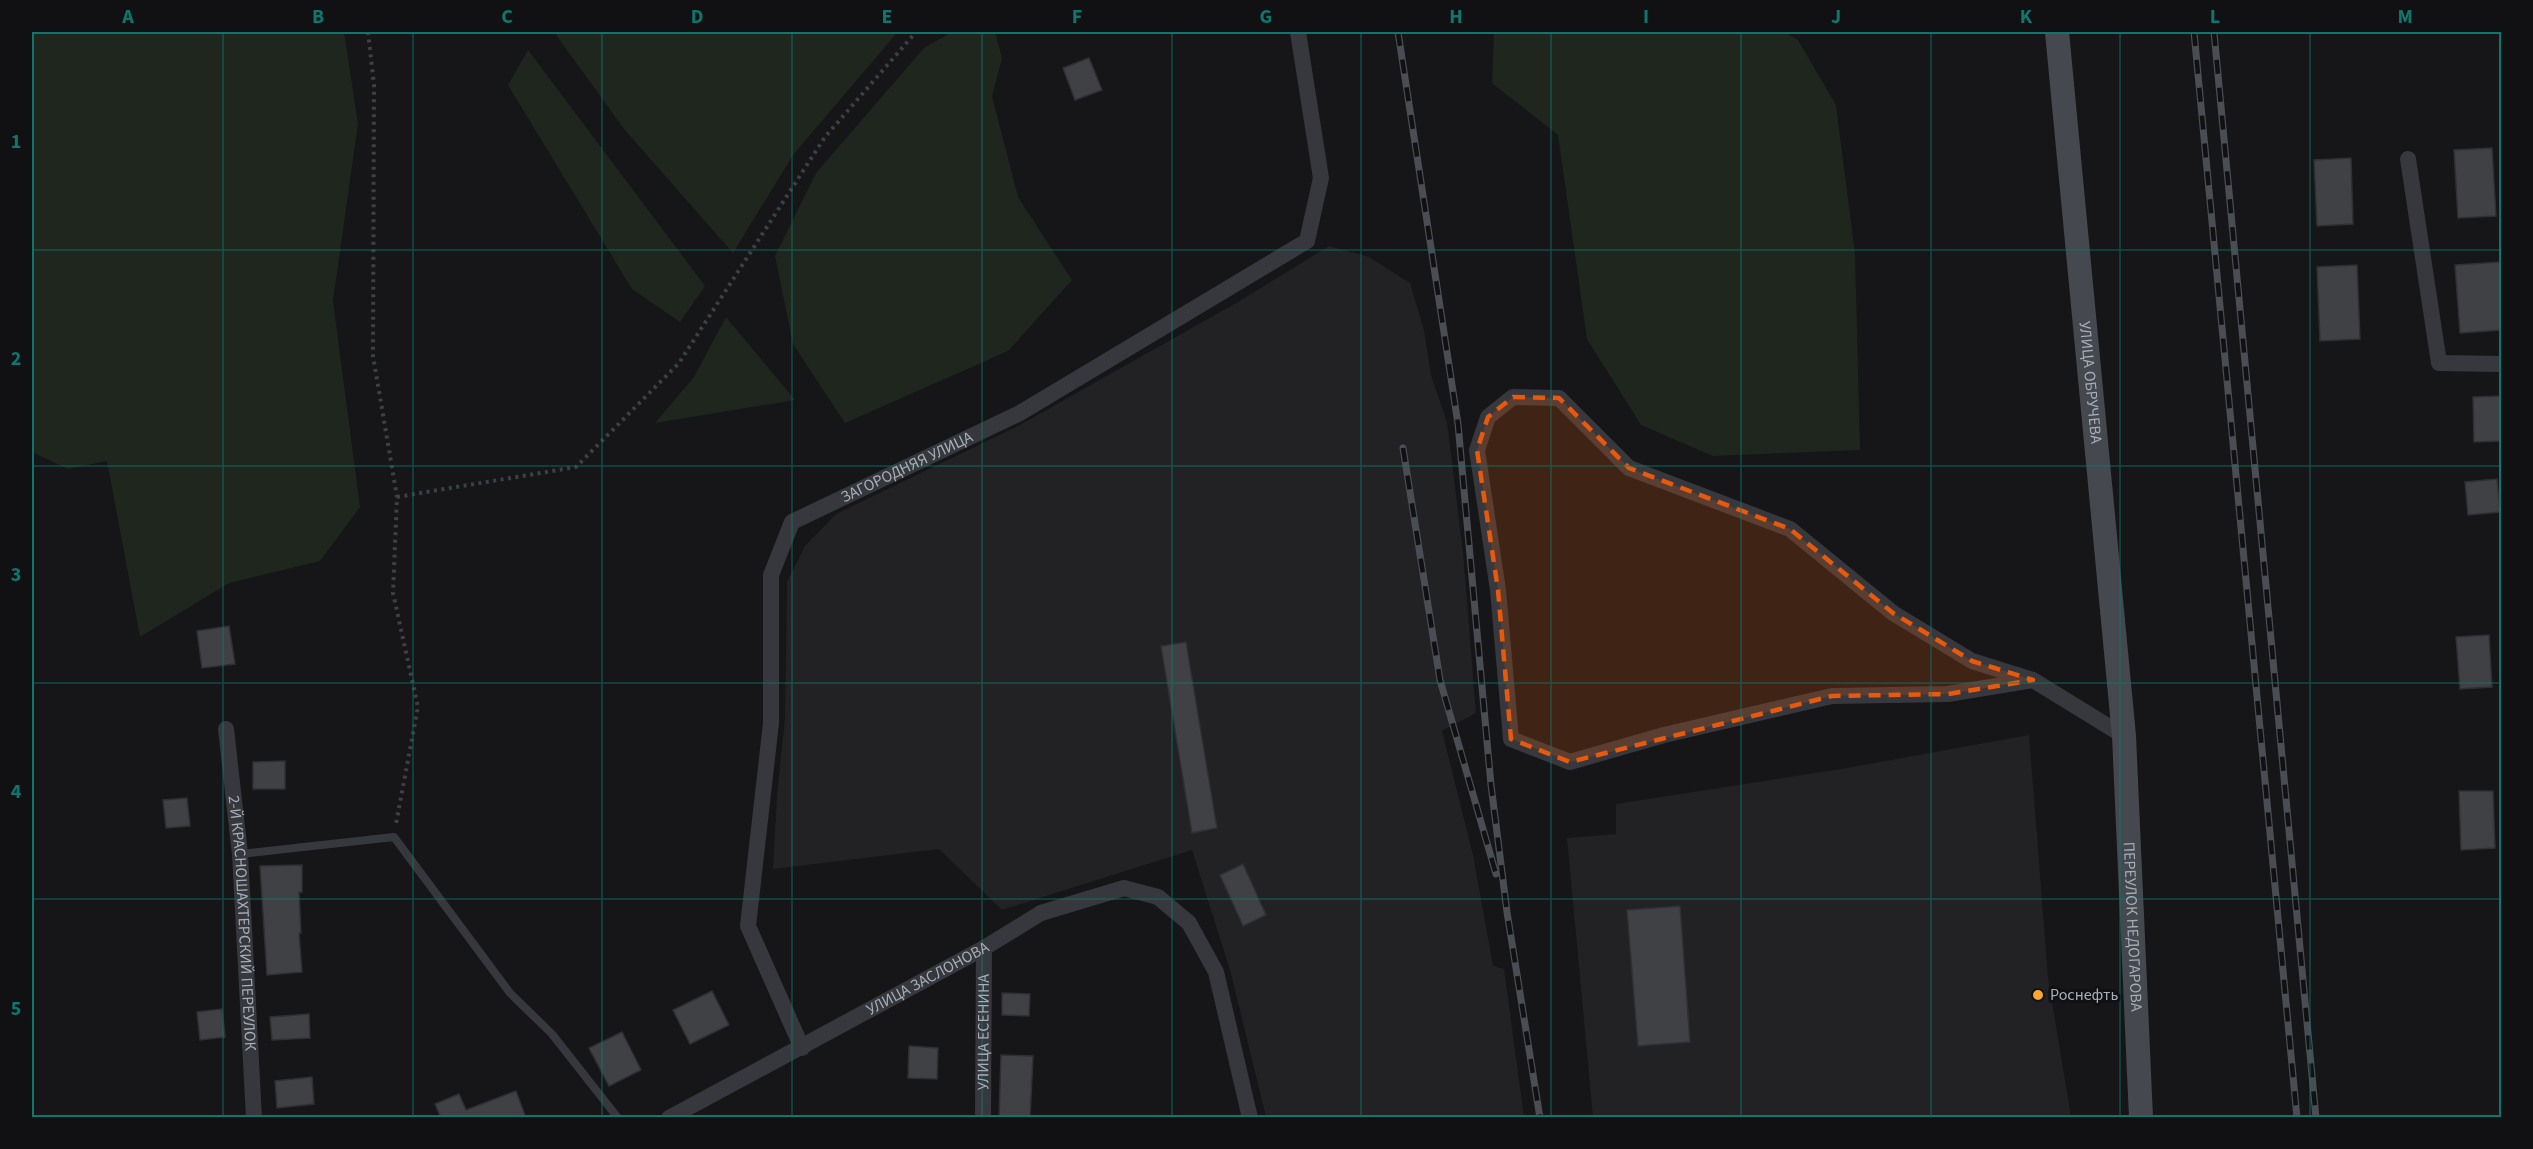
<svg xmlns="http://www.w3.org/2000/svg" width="2533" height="1149" viewBox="0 0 2533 1149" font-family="'Source Sans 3',sans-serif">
<rect width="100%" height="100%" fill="#161618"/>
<g fill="#222225">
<polygon points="1329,246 1369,257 1410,283 1424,330 1431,375 1447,422 1463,552 1476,713 1442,731 1473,855 1493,966 1504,969 1524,1117 1266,1117 1231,973 1192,850 1002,910 939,849 773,869 777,796 785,718 787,582 805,546 836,514 1018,426 1238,302"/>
<polygon points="2029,735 2048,978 2071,1117 1593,1117 1567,838 1616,834 1616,804 1847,768"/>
</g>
<g fill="#1e261e">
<polygon points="32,32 343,32 345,38 358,124 333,301 360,507 320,561 229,583 140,637 107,461 68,469 32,452"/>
<polygon points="554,32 895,32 896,34 793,155 733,253 624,129"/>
<polygon points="952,32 995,32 1002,58 992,96 1018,197 1072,280 1008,351 845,423 793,344 775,256 816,173 924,48"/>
<polygon points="1494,32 1785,32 1798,40 1836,105 1855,254 1860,450 1713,456 1641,425 1587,339 1558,135 1492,83"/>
<polygon points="528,50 705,286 680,322 632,289 508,85"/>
<polygon points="726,317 795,400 655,423 694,377"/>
</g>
<g fill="#404145" stroke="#303034" stroke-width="1.5">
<polygon points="1089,58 1102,90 1075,100 1063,68"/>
<polygon points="2492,148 2496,216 2458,218 2454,150"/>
<polygon points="2351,158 2353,224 2317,226 2314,160"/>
<polygon points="2500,262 2502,330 2460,333 2455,265"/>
<polygon points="2357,265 2360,339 2320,341 2317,267"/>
<polygon points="2502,396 2502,441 2474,442 2473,397"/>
<polygon points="2497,479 2500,512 2468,515 2465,482"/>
<polygon points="229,626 235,664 202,668 197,631"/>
<polygon points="2489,635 2492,687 2460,689 2456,637"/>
<polygon points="1186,642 1217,828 1192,833 1161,646"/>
<polygon points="285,761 285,789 253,789 253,762"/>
<polygon points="2459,791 2493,791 2495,848 2461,850"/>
<polygon points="187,798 190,826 166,828 163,800"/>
<polygon points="1243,864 1266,915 1243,926 1220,875"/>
<polygon points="302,865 302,892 299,892 301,933 299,933 302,972 267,975 260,866"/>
<polygon points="1680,906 1690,1042 1638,1046 1627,910"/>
<polygon points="712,991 729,1025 690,1044 673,1010"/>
<polygon points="1002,993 1030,994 1029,1016 1002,1015"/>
<polygon points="222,1009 225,1037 200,1040 197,1012"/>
<polygon points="309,1014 310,1038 272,1040 270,1017"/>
<polygon points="622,1032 641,1070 609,1086 589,1048"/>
<polygon points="909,1046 938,1048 937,1079 908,1078"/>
<polygon points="1001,1055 1033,1056 1030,1118 999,1118"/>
<polygon points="312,1077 314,1104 277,1108 275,1081"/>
<polygon points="516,1091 526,1118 441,1118 435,1104 459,1094 466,1110"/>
</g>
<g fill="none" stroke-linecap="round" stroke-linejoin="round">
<g stroke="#3d4044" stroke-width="4" stroke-dasharray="3 4.5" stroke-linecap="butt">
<polyline points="368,32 374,85 373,356 397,497 393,593 418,707 396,824"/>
<polyline points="397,497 576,467 679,363 825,137 916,32"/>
</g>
<polyline stroke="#37383d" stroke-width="8" points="240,854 394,837 510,993 552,1034 618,1118"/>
<g stroke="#37383d" stroke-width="16">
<polyline points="2408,159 2439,363 2502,364"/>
<polyline points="2033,680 1948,694 1832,696 1664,735 1570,762 1511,739 1498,590 1477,450 1488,417 1513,397 1559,398 1629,468 1790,529 1893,613 1972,661 2033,680 2124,736"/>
<path id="s1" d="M226,729L240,854L254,1118"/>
<path id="s2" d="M802,1048L748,926L771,723V575L792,522L1020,413L1307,241L1321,178L1298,32"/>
<path id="s3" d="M669,1118L984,948L1041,913L1124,888L1158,897L1189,923L1216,972L1250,1118"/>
<path id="s4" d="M983,1118L984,948"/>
</g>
<path stroke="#45484e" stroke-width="24" id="s5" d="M2057,32L2124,736L2141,1118"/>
<g stroke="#4a4d53" stroke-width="7">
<g id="rail">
<polyline points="1398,32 1458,424 1491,785 1507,912 1540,1118"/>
<polyline points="2194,32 2297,1118"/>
<polyline points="2214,32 2316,1118"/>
<polyline points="1403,448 1440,680 1496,874"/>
</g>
</g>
<use href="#rail" stroke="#111113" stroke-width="4.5" stroke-dasharray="14" stroke-linecap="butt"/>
</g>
<path fill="#e8590c" fill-opacity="0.2" stroke="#e8590c" stroke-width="4.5" stroke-dasharray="12 8" stroke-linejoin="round" d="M1513,397L1559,398L1629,468L1790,529L1893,613L1972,661L2033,680L1948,694L1832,696L1570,762L1511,739L1498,590L1477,450L1488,417Z"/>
<path fill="none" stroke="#0f766e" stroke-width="1.5" stroke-opacity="0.55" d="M223,32V1118M413,32V1118M602,32V1118M792,32V1118M982,32V1118M1172,32V1118M1361,32V1118M1551,32V1118M1741,32V1118M1931,32V1118M2120,32V1118M2310,32V1118M32,250H2502M32,466H2502M32,683H2502M32,899H2502"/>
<circle fill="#faa72c" stroke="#111113" stroke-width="2" cx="2038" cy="995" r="6"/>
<g text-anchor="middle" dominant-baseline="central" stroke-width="6" stroke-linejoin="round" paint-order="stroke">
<g font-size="16" fill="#a7aeb9" stroke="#111113">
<text stroke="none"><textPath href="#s5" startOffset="352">УЛИЦА ОБРУЧЕВА</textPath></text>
<text stroke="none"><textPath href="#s2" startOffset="670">ЗАГОРОДНЯЯ УЛИЦА</textPath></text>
<text stroke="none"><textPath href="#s1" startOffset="195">2-Й КРАСНОШАХТЕРСКИЙ ПЕРЕУЛОК</textPath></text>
<text stroke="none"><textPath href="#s5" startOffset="898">ПЕРЕУЛОК НЕДОГАРОВА</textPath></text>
<text stroke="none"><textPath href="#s3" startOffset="294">УЛИЦА ЗАСЛОНОВА</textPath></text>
<text stroke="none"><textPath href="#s4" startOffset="86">УЛИЦА ЕСЕНИНА</textPath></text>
</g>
<g font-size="16" fill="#a7aeb9" stroke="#111113" text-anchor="start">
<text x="2050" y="995">Роснефть</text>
</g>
</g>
<rect width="2533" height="1149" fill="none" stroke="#111113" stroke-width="66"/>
<rect x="33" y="33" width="2467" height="1083" fill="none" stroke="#0f766e" stroke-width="2"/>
<g font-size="20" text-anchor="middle" font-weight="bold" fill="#0f766e">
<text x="128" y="23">A</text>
<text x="318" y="23">B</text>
<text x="507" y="23">C</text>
<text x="697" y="23">D</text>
<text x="887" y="23">E</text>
<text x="1077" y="23">F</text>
<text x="1266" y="23">G</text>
<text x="1456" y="23">H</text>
<text x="1646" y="23">I</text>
<text x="1836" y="23">J</text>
<text x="2026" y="23">K</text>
<text x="2215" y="23">L</text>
<text x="2405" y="23">M</text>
<text x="16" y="148">1</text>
<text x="16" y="365">2</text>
<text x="16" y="581">3</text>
<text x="16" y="798">4</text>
<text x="16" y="1015">5</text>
</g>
</svg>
